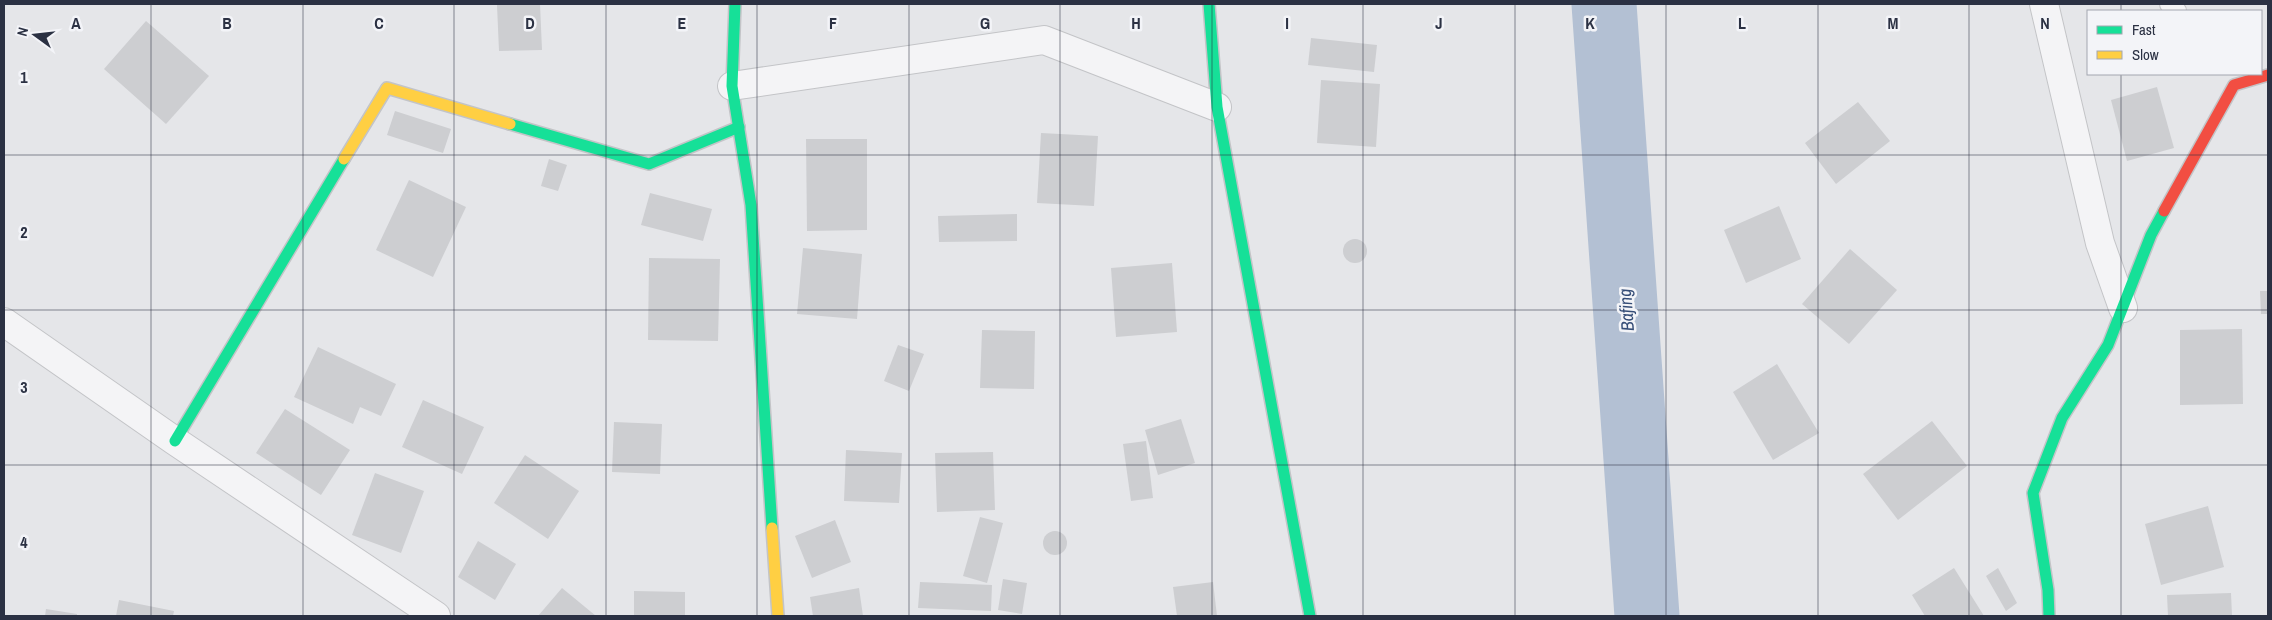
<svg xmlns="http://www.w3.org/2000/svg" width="2272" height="620" viewBox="0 0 2272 620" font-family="'Archivo Narrow',sans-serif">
<rect width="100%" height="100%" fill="#e5e6e9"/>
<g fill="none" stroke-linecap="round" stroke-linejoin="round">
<polyline stroke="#b3c0d3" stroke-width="65" points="1604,4 1647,616"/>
</g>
<g fill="#cdced1">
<polygon points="540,4 542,50 499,51 497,5"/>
<polygon points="146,21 209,76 166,124 104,69"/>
<polygon points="1311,38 1377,45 1374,72 1308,65"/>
<polygon points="1321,80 1380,84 1376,147 1317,143"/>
<polygon points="2157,87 2174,148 2127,161 2111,100"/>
<polygon points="1858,102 1890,141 1836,184 1805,143"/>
<polygon points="395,111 451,129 443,153 387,135"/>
<polygon points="1041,133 1098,136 1094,206 1037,203"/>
<polygon points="806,139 867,139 867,230 807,231"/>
<polygon points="549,159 567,165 558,191 541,186"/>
<polygon points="409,180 466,207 433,277 376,250"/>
<polygon points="650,193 712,209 703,241 641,225"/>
<polygon points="1779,206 1801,259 1746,283 1724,230"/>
<polygon points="1017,214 1017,241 939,242 938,216"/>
<circle cx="1355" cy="251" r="12"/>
<polygon points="803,248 862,254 857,319 797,314"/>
<polygon points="1850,249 1897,290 1849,344 1802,304"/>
<polygon points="649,258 720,259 718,341 648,340"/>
<polygon points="1172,263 1177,332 1116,337 1111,268"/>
<polygon points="2260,291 2268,291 2268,314 2261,314"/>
<polygon points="2242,329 2243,404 2180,405 2180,330"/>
<polygon points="982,330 1035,331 1034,389 980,388"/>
<polygon points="898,345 924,354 909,391 884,381"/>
<polygon points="318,347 396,384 381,416 360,407 353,424 294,397"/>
<polygon points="1777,364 1819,433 1773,460 1733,392"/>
<polygon points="423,400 484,427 462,474 402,447"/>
<polygon points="285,409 350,450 321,495 256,453"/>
<polygon points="1181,419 1195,463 1158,475 1145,430"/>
<polygon points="1932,421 1967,466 1898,520 1863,474"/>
<polygon points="614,422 662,424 660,474 612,472"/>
<polygon points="1146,441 1153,498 1131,501 1123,444"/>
<polygon points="846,450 902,453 899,503 844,501"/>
<polygon points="993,452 995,510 937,512 935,453"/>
<polygon points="525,455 579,491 548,539 494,503"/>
<polygon points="375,473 424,491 401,553 352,535"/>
<polygon points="2208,506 2224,567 2161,585 2145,524"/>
<polygon points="980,517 1003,523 987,583 963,576"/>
<polygon points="835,520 851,562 812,578 795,536"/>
<circle cx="1055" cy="543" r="12"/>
<polygon points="478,541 516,564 495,600 458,577"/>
<polygon points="1954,568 1984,616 1925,616 1912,595"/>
<polygon points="1998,568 2017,603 2006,611 1986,576"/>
<polygon points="1003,579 1027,583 1022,614 998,610"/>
<polygon points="920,582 992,585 991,611 918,608"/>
<polygon points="1213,582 1217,616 1177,616 1173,587"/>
<polygon points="562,588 596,616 538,616"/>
<polygon points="859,588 863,616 813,616 810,597"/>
<polygon points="634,591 685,592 685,616 634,616"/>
<polygon points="2231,593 2232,616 2168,616 2167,595"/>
<polygon points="119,600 174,611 173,616 116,616"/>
<polygon points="46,609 77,614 77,616 45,616"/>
</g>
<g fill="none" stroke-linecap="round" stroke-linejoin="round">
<g stroke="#c3c4c7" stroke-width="22">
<polyline id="lane" points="2170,4 2176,11"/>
</g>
<g stroke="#c3c4c7" stroke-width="30">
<g id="street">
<polyline points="2044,4 2100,243 2123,308"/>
<polyline points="732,86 1044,40 1217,107"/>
<polyline points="4,322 175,441 436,616"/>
</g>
</g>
<g stroke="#c3c4c7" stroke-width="14">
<g id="fast">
<polyline points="735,4 732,86 751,205 772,528"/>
<polyline points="1209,4 1217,107 1310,616"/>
<polyline points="510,124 649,164 739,127"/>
<polyline points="175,441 344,159"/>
<polyline points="2049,616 2048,590 2033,493 2062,418 2108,345 2151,235 2164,211"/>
</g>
</g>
<g stroke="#c3c4c7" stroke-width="14">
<g id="slow">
<polyline points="344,159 387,88 510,124"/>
<polyline points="772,528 778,616"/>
</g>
</g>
<g stroke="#c3c4c7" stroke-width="14">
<polyline id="jam" points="2164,211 2234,85 2268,75"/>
</g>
<use href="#lane" stroke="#f4f4f6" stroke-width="20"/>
<use href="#street" stroke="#f4f4f6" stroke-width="28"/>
<use href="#fast" stroke="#16e098" stroke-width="11"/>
<use href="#slow" stroke="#ffcf43" stroke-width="11"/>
<use href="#jam" stroke="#f24e42" stroke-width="11"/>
</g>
<path fill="none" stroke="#2b3143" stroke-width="1" stroke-opacity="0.55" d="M151,4V616M303,4V616M454,4V616M606,4V616M757,4V616M909,4V616M1060,4V616M1212,4V616M1363,4V616M1515,4V616M1666,4V616M1818,4V616M1969,4V616M2121,4V11M2121,74V616M4,155H2268M4,310H2268M4,465H2268"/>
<g text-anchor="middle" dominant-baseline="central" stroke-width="5" stroke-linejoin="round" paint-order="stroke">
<g font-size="18" font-style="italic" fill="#354d77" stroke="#f3f4f8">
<text transform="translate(1626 310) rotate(-94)">Bafing</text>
</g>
</g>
<g font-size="16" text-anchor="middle" font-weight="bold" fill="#2b3143" stroke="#f3f4f8" stroke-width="5" stroke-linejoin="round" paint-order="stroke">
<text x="76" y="29">A</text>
<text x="227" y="29">B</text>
<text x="379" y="29">C</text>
<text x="530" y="29">D</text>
<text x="682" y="29">E</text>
<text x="833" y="29">F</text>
<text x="985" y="29">G</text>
<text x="1136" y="29">H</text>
<text x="1287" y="29">I</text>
<text x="1439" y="29">J</text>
<text x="1590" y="29">K</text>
<text x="1742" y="29">L</text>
<text x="1893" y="29">M</text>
<text x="2045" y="29">N</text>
<text x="24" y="83">1</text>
<text x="24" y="238">2</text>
<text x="24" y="393">3</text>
<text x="24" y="548">4</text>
</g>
<rect width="2272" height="620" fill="none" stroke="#2b3143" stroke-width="10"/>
<rect x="2087" y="10" width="175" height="65" fill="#f3f4f8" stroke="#a3a6b0"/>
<rect x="2097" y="26" width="25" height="8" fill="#16e098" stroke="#a3a6b0"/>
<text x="2132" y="35" font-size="15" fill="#2b3143">Fast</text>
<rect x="2097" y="51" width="25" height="8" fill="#ffcf43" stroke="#a3a6b0"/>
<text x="2132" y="60" font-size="15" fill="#2b3143">Slow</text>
<g transform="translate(35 35) rotate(285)" stroke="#f3f4f8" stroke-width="4" paint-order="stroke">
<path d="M0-4L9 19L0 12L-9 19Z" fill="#2b3143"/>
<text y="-8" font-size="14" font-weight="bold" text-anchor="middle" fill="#2b3143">N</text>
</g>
</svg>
